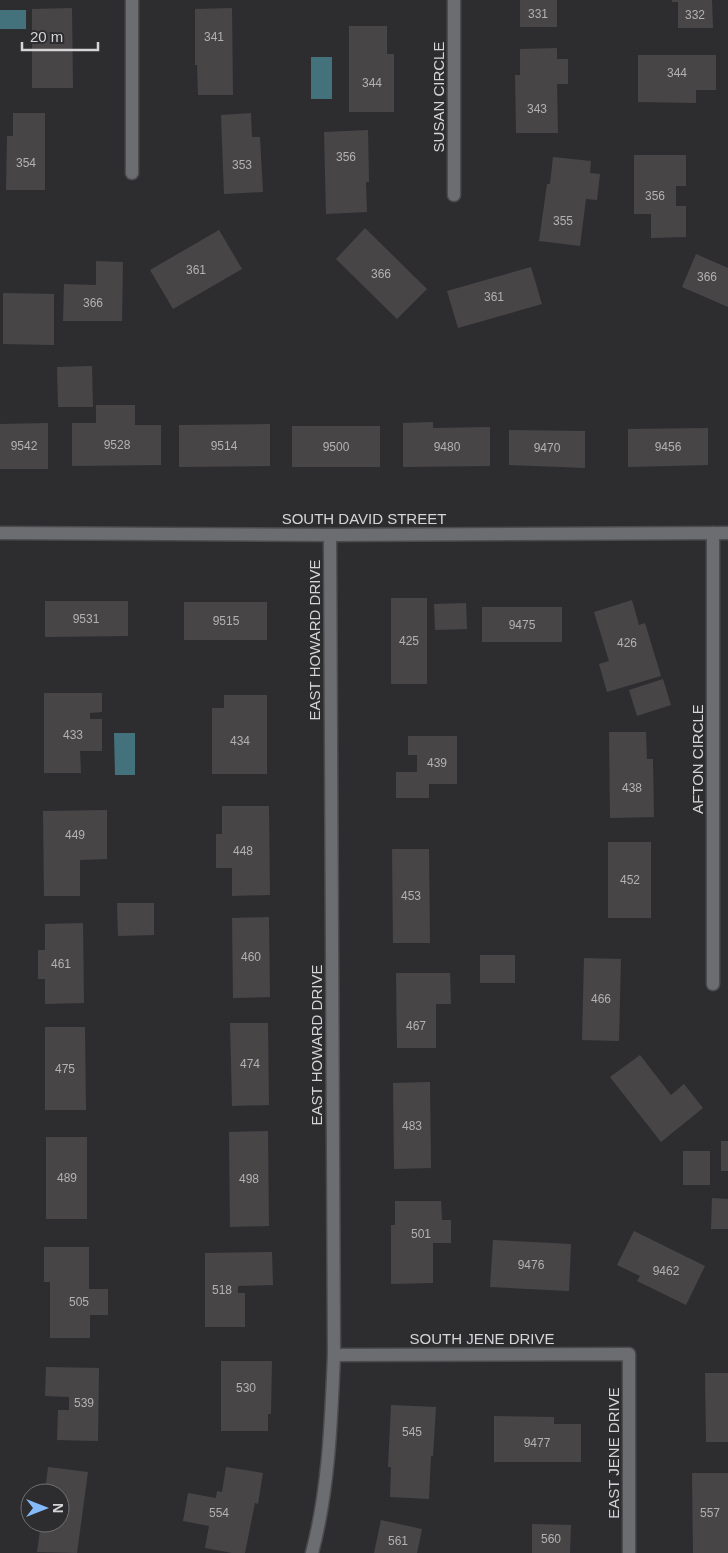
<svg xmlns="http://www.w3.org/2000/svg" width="728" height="1553" viewBox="0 0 728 1553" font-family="Arial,sans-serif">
<rect width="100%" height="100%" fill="#2d2d30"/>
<g fill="#43717c">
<rect x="0" y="10" width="26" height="19"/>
<rect x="311" y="57" width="21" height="42"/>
<polygon points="114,733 135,733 135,775 115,775"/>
</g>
<g fill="#484546">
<rect x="520" y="0" width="37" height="27"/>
<polygon points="672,0 712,0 713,28 678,28 678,2 672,2"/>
<polygon points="72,8 73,88 32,88 32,9"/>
<polygon points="232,8 233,95 198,95 197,65 195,65 195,9"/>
<polygon points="349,26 387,26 387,54 394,54 394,112 349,112"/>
<polygon points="557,48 557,59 568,59 568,84 557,84 558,133 516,133 515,75 520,75 520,49"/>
<polygon points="638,55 716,55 716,90 696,90 696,103 638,102"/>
<polygon points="13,113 45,113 45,190 6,190 7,136 13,136"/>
<polygon points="251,113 252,137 260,137 263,192 224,194 221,115"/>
<polygon points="368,130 369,182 366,182 367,212 326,214 324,132"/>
<polygon points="634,155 686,155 686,186 676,186 676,206 686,206 686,237 651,238 651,214 634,214"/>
<polygon points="553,157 591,161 590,173 600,174 597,200 586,199 580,246 539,241 547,184 550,184"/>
<polygon points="365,228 427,289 397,319 336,259"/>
<polygon points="219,230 242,269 173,309 150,270"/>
<polygon points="696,254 728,268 728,307 682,287"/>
<polygon points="96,261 123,262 122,321 63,321 64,284 96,285"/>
<polygon points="531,267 542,304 458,328 447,291"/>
<polygon points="3,293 54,294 54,345 3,344"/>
<polygon points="92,366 93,407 58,407 57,367"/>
<polygon points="96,405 135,405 135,425 161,425 161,465 72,466 72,423 96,423"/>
<polygon points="433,422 433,428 490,427 490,466 403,467 403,423"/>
<polygon points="48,423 48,469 0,469 0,424"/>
<polygon points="270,424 270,466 179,467 179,425"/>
<rect x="292" y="426" width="88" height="41"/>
<polygon points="708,428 708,465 628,467 628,429"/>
<polygon points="509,430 585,431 585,468 509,465"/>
<rect x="391" y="598" width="36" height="86"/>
<polygon points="632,600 639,625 645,623 661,676 607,692 599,664 609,661 594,612"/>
<polygon points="45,601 128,601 128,636 45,637"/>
<rect x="184" y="602" width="83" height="38"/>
<polygon points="466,603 467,629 435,630 434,604"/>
<rect x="482" y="607" width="80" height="35"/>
<polygon points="663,679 671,705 637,716 629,690"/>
<polygon points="44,693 102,693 102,712 90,713 90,719 102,719 102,751 80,751 81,773 44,773"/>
<polygon points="224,695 267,695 267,774 212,774 212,708 224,708"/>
<polygon points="609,732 646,732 647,759 653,759 654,817 610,818"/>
<polygon points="408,736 457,736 457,784 429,784 429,798 396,798 396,772 417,772 417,755 408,755"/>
<polygon points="222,806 269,806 270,895 232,896 232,868 216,868 216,834 222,834"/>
<polygon points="107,810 107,859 80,860 80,896 44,896 43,811"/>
<rect x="608" y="842" width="43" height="76"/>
<polygon points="392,849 429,849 430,943 393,943"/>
<polygon points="117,903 154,903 154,935 118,936"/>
<polygon points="269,917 270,997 233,998 232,918"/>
<polygon points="83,923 84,1003 45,1004 45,979 38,979 38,950 45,950 45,924"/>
<rect x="480" y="955" width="35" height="28"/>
<polygon points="584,958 621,959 619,1041 582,1040"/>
<polygon points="396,973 450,973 451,1004 436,1004 436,1048 397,1048"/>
<polygon points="230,1023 268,1023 269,1105 232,1106"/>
<polygon points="45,1027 85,1027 86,1110 45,1110"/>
<polygon points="640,1055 671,1095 684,1084 703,1108 661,1142 610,1077"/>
<polygon points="430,1082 431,1168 394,1169 393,1083"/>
<polygon points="268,1131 269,1226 230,1227 229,1132"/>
<rect x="46" y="1137" width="41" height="82"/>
<rect x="721" y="1141" width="7" height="30"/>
<rect x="683" y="1151" width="27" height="34"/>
<polygon points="712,1198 728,1199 728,1229 711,1229"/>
<polygon points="395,1201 441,1201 442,1220 451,1220 451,1243 433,1243 433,1283 391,1284 391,1225 395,1225"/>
<polygon points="634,1231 705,1266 686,1305 637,1281 640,1276 617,1265"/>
<polygon points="493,1240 571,1244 569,1291 490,1287"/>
<polygon points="44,1247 89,1247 89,1289 108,1289 108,1315 90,1315 90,1338 50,1338 50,1282 44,1282"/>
<polygon points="272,1252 273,1285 238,1286 238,1293 245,1293 245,1327 205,1327 205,1253"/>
<polygon points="221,1361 272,1361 271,1414 268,1414 268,1431 221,1431"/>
<polygon points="46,1367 99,1368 98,1441 57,1440 58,1410 69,1410 69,1397 45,1396"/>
<polygon points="705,1373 728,1373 728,1442 706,1442"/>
<polygon points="391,1405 436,1407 433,1456 431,1456 429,1499 390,1497 391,1467 388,1467"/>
<polygon points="494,1416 554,1417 554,1424 581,1424 581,1462 494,1462"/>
<polygon points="48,1467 88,1472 77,1553 37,1552 41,1523 60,1523 60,1493 45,1493"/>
<polygon points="226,1467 263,1473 258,1504 255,1503 245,1553 232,1553 205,1548 209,1526 183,1521 188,1493 216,1498 217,1491 222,1492"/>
<polygon points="692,1473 728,1473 728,1553 693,1553"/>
<polygon points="381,1520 422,1529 417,1553 374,1553"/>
<polygon points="532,1524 571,1525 570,1553 532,1553"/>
</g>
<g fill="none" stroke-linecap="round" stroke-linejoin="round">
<g stroke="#4b4b4d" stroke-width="15">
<g id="street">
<polyline points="132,0 132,173"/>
<polyline points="454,195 454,0"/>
<polyline points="0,533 330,535 728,533"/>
<polyline points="713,984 713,533"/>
<polyline points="334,1355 629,1354 629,1553"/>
<path d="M312,1553C329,1488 331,1422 334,1355L330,535"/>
</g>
</g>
<use href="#street" stroke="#6c6d70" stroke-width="12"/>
</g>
<g text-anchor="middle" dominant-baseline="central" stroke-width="4.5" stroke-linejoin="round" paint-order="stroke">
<g font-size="12" fill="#b2b1b3">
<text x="538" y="14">331</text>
<text x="695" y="15">332</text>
<text x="214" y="37">341</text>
<text x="677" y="73">344</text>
<text x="372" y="83">344</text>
<text x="537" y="109">343</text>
<text x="346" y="157">356</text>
<text x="26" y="163">354</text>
<text x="242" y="165">353</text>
<text x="655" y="196">356</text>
<text x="563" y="221">355</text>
<text x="196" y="270">361</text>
<text x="381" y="274">366</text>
<text x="707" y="277">366</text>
<text x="494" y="297">361</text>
<text x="93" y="303">366</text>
<text x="117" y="445">9528</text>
<text x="24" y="446">9542</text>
<text x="224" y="446">9514</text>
<text x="336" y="447">9500</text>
<text x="447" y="447">9480</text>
<text x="668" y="447">9456</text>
<text x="547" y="448">9470</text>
<text x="86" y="619">9531</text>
<text x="226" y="621">9515</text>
<text x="522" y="625">9475</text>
<text x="409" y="641">425</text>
<text x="627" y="643">426</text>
<text x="73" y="735">433</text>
<text x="240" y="741">434</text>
<text x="437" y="763">439</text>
<text x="632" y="788">438</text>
<text x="75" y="835">449</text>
<text x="243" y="851">448</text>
<text x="630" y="880">452</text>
<text x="411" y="896">453</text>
<text x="251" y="957">460</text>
<text x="61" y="964">461</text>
<text x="601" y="999">466</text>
<text x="416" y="1026">467</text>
<text x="250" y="1064">474</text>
<text x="65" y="1069">475</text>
<text x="412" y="1126">483</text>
<text x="67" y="1178">489</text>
<text x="249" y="1179">498</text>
<text x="421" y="1234">501</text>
<text x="531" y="1265">9476</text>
<text x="666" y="1271">9462</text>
<text x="222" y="1290">518</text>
<text x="79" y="1302">505</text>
<text x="246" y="1388">530</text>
<text x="84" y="1403">539</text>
<text x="412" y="1432">545</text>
<text x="537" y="1443">9477</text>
<text x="219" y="1513">554</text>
<text x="710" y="1513">557</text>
<text x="551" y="1539">560</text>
<text x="398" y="1541">561</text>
</g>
<g font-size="15" fill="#d5d5d7" stroke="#2d2d30">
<text transform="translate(438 97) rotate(-90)">SUSAN CIRCLE</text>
<text x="364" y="518">SOUTH DAVID STREET</text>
<text transform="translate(314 640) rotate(-90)">EAST HOWARD DRIVE</text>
<text transform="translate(697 759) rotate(-90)">AFTON CIRCLE</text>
<text transform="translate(316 1045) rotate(-90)">EAST HOWARD DRIVE</text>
<text x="482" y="1338">SOUTH JENE DRIVE</text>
<text transform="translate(613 1453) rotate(-90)">EAST JENE DRIVE</text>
</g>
</g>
<g transform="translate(45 1508) rotate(90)"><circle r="24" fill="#2d2d30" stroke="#707073"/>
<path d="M0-4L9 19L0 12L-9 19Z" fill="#85bbfb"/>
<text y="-8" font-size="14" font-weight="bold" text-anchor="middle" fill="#d5d5d7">N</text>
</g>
<path d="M22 42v8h76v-8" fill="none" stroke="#d5d5d7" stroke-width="2.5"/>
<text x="30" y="42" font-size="15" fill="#d5d5d7" stroke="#2d2d30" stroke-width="4" paint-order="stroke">20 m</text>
</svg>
